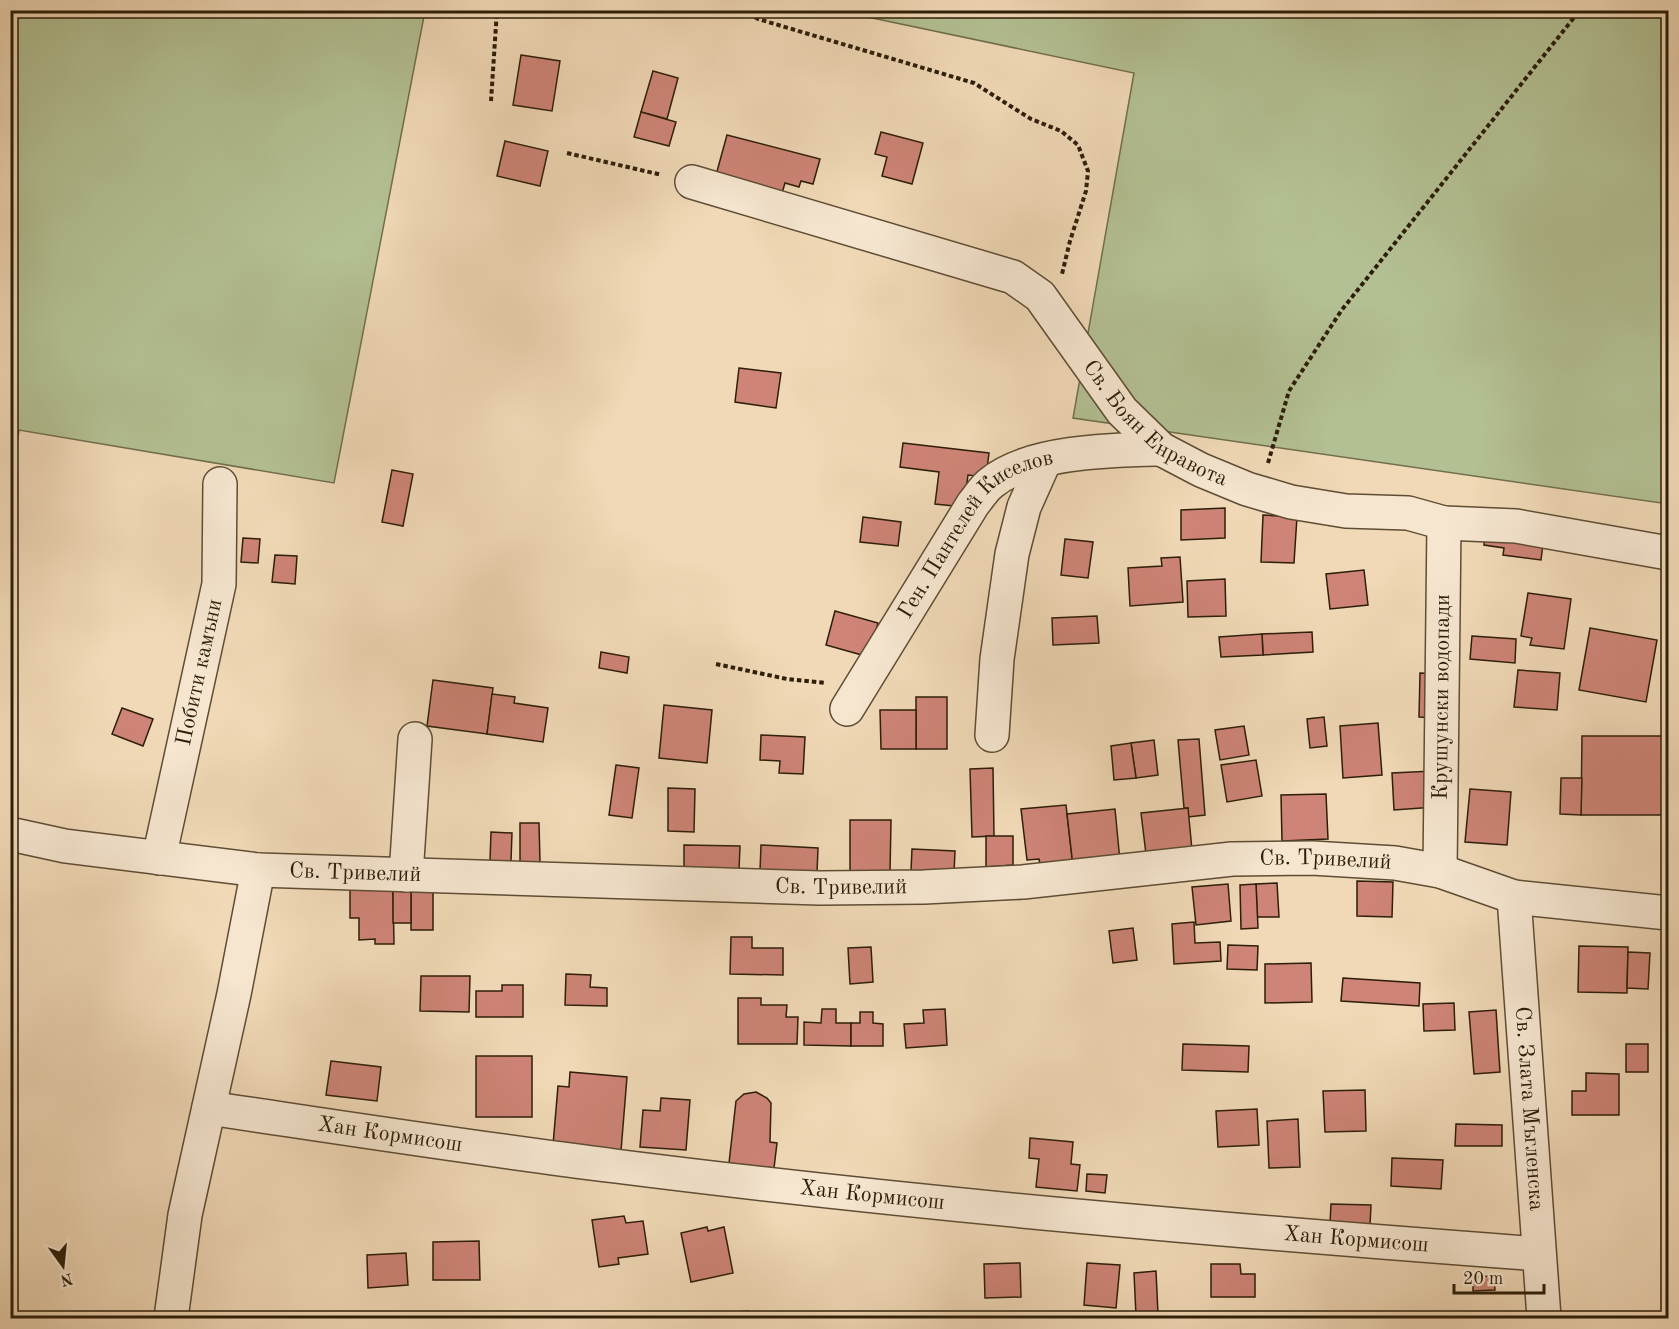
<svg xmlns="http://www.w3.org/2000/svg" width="1679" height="1329" viewBox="0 0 1679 1329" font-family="'Old Standard TT',serif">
<rect width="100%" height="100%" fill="#f1d9b7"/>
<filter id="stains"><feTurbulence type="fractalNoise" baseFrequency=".00333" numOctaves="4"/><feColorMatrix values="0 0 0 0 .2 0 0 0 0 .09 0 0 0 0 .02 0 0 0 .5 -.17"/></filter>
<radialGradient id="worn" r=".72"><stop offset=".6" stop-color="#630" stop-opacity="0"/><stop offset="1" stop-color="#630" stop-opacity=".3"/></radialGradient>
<g fill="#b3c093" stroke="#706f4e" stroke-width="1.5">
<polygon points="11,10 425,11 334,483 19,430 11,490"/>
<polygon points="839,11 1668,11 1668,504 1073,418 1134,73"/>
</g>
<g fill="#ce8477" stroke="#2d1e09" stroke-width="1.5">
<polygon points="521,55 560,61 552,111 513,105"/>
<polygon points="653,71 678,78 667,119 641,112"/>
<polygon points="641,112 676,122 669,146 634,137"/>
<polygon points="881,132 923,143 912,184 882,176 887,157 875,154"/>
<polygon points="727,135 820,159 813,184 801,181 799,187 785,183 782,193 716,175"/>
<polygon points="505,141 548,151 540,186 497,176"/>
<polygon points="739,368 781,373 776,408 735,402"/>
<polygon points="903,443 989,453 986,477 968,475 964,507 935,504 939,472 900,467"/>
<polygon points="392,470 413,474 403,526 382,522"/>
<polygon points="1225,508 1225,538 1181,540 1181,510"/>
<polygon points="1263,515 1297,517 1294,563 1261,562"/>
<polygon points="863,517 901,522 898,546 860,542"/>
<polygon points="1486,527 1544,535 1541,560 1503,555 1504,548 1484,545"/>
<polygon points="243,538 260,539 258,563 241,562"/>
<polygon points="1065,539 1093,542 1088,578 1061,575"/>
<polygon points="275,555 297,556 295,584 272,582"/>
<polygon points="1180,557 1183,602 1130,606 1128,568 1162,566 1161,558"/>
<polygon points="1364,570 1368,605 1330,609 1326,574"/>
<polygon points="1225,579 1226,616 1188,617 1187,581"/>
<polygon points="1528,593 1571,599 1564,649 1530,645 1532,638 1521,636"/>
<polygon points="835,611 878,623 869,657 826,645"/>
<polygon points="1097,616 1099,643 1053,645 1052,618"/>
<polygon points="1590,628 1657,640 1646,702 1579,690"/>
<polygon points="1312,632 1313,652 1263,655 1262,634"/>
<polygon points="1262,634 1263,655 1221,657 1219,637"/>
<polygon points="1472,636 1516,639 1515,663 1470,659"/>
<polygon points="601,652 629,657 627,673 599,668"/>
<polygon points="1518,670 1560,673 1557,710 1514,707"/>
<polygon points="1420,673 1438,674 1437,718 1419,717"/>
<polygon points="433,680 493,688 487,734 427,726"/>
<polygon points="492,694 515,697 514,703 548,708 543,742 487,734"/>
<rect x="916" y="697" width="31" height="52"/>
<polygon points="664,705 712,710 707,763 659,758"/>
<polygon points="122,708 153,719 143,746 112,734"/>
<polygon points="880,710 916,710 916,749 881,749"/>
<polygon points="1324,717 1327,746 1310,748 1307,719"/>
<polygon points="1378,723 1382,775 1343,778 1340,726"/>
<polygon points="1244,726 1249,755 1220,760 1215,730"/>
<polygon points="761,735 805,737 803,774 779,773 780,761 760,760"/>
<polygon points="1582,736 1668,736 1668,815 1581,815"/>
<polygon points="1199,739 1205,815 1188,817 1188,808 1184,808 1178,740"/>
<polygon points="1154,740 1158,775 1136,778 1131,743"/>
<polygon points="1131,743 1136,778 1114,780 1111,746"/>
<polygon points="1256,760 1262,796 1227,802 1221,765"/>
<polygon points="616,765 639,768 632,818 609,815"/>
<polygon points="993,768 994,836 972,837 970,769"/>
<polygon points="1433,771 1435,807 1394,810 1392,773"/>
<polygon points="1561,778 1582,778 1581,815 1560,814"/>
<polygon points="668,788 695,789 694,832 668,831"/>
<polygon points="1470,789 1511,792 1507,845 1465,842"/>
<polygon points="1326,794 1328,839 1282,841 1281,795"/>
<polygon points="1066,805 1073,866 1041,869 1039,859 1027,860 1021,809"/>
<polygon points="1188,808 1192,850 1146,854 1141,813"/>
<polygon points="1115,809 1120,861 1073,866 1067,814"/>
<polygon points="850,820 891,820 890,873 850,872"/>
<polygon points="520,823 539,823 540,862 520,862"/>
<polygon points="491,832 512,833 511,861 490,861"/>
<polygon points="986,836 1013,836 1013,865 986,867"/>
<polygon points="684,845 740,846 739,870 684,869"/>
<polygon points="761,845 818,848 817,873 760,871"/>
<polygon points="912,849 955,851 954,873 911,871"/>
<polygon points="1357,881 1393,882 1392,917 1357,916"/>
<polygon points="1277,883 1279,917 1257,917 1256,884"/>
<polygon points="1228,884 1231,921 1196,925 1192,887"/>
<polygon points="1256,884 1258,928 1241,929 1240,885"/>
<polygon points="433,888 433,930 411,930 411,889"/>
<polygon points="393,889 394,944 375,944 375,939 359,940 359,918 350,918 350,890"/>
<rect x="393" y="889" width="18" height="34"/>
<polygon points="1194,922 1195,943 1220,942 1221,961 1174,964 1172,924"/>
<polygon points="1133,928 1137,960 1113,963 1109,931"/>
<polygon points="731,937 752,937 752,948 783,948 783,975 730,974"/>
<polygon points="1228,945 1258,946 1257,970 1227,969"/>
<polygon points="1579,946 1628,947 1627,993 1578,992"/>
<polygon points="871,947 873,982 850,984 848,948"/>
<polygon points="1628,952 1650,953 1648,989 1627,988"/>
<polygon points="1311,963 1312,1002 1265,1003 1265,964"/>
<polygon points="566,974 591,975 590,987 607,988 607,1006 565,1005"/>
<polygon points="421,976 470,976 469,1012 420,1011"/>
<polygon points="1343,978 1420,983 1419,1006 1341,1001"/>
<polygon points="502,985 523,985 523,1017 476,1017 476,991 502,991"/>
<polygon points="738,998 761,998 761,1005 787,1005 786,1017 798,1017 797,1044 738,1044"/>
<polygon points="1454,1003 1455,1030 1424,1031 1423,1004"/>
<polygon points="822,1009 836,1009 836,1023 851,1023 851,1046 804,1045 804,1022 821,1023"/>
<polygon points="945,1009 947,1045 906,1048 904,1024 924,1023 923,1010"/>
<polygon points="1496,1010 1500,1072 1474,1074 1469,1012"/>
<polygon points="860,1012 873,1012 873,1023 883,1024 883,1046 851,1046 851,1023 860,1023"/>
<polygon points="1183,1044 1249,1046 1248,1072 1182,1070"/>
<rect x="1626" y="1044" width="22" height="28"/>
<rect x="476" y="1056" width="56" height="61"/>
<polygon points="331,1061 381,1067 377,1101 326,1095"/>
<polygon points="570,1072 627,1077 621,1151 553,1145 558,1086 569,1087"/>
<polygon points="1586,1073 1619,1074 1619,1115 1572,1115 1572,1091 1586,1091"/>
<polygon points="1365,1090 1366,1131 1325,1132 1323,1091"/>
<polygon points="756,1092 767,1098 771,1103 770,1142 777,1143 774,1168 729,1163 736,1101 744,1094"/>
<polygon points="661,1098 690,1100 686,1150 640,1147 643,1110 660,1111"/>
<polygon points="1257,1109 1259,1145 1218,1147 1216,1111"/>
<polygon points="1298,1119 1300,1167 1269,1168 1267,1121"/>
<polygon points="1456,1124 1502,1125 1502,1146 1455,1146"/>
<polygon points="1030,1138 1073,1142 1071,1164 1080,1165 1077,1191 1036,1187 1039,1159 1029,1158"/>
<polygon points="1392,1158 1443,1160 1441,1189 1391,1186"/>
<polygon points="1087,1174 1107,1175 1105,1193 1086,1191"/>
<polygon points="1331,1204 1371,1205 1370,1225 1330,1224"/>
<polygon points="624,1216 626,1223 643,1221 648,1254 618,1258 619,1264 599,1267 592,1220"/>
<polygon points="707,1227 708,1231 724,1227 733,1273 691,1282 681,1233"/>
<polygon points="479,1241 480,1280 433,1280 433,1242"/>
<polygon points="406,1253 408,1285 368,1288 367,1255"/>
<polygon points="1020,1263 1021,1297 985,1298 984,1264"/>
<polygon points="1087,1263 1120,1265 1116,1308 1084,1305"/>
<polygon points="1211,1264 1240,1264 1241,1274 1255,1274 1255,1297 1211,1297"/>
<polygon points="1156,1271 1158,1314 1136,1316 1134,1273"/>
<polygon points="1494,1276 1495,1290 1473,1291 1473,1277"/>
<polygon points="748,1311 749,1318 679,1318 679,1317"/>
</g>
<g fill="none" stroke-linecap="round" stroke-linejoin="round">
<g stroke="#5e4d34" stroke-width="36">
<g id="minor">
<path id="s1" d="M692,182L1013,277L1040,296L1122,411L1161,449L1201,470L1247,489L1291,502L1346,511L1408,513L1444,523L1516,526L1668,553"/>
<path id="s2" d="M847,709L973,504C979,497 984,488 991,483C1029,451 1113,450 1161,449"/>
<polyline points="992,735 997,659 1012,554 1024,507 1045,460"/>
<path id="s3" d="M10,834L65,846L258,870L820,888L924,887L1023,882L1232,859L1312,858L1395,863L1440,871L1514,897L1668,913"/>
<path id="s4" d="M159,858L219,584L220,484"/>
<path id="s5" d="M1440,871L1444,523"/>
<polyline points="406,875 415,739"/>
<path id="s6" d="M1514,897L1544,1318"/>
<path id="s7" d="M209,1108C344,1128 479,1149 615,1166C922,1205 1230,1231 1539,1254"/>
<polyline points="171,1318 185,1215 234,994 258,870"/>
</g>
</g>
<g stroke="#2d1e09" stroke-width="4" stroke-dasharray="4.5 3" stroke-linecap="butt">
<polyline points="742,10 758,19 974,83 1031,119 1061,131 1078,145 1088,171 1086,191 1070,241 1062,274"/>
<polyline points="491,101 497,10"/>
<polyline points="567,153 662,175"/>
<polyline points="1268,463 1289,391 1341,311 1580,10"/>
<polyline points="716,664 787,679 826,683"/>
</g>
<use href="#minor" stroke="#f6e6d0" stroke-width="33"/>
</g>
<g text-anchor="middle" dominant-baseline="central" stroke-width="4.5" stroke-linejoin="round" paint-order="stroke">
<g font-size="22" fill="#2d1e09" stroke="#f6e6d0">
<text stroke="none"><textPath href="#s1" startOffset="543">Св. Боян Енравота</textPath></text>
<text stroke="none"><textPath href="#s2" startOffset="222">Ген. Пантелей Киселов</textPath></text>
<text stroke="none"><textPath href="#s4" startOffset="190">Побити камъни</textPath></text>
<text stroke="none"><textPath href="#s5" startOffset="174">Крушунски водопади</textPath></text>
<text stroke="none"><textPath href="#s3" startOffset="1320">Св. Тривелий</textPath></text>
<text stroke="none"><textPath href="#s3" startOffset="348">Св. Тривелий</textPath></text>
<text stroke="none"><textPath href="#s3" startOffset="834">Св. Тривелий</textPath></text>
<text stroke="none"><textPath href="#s6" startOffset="212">Св. Злата Мъгленска</textPath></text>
<text stroke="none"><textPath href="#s7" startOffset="183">Хан Кормисош</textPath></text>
<text stroke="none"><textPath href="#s7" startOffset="669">Хан Кормисош</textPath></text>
<text stroke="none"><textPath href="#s7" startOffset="1155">Хан Кормисош</textPath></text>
</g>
</g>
<rect width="1679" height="1329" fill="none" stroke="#f1d9b7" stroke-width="36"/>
<rect x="12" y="12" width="1655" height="1305" fill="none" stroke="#2d1e09" stroke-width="3"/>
<rect x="18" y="18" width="1643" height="1293" fill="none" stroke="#2d1e09" stroke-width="1.5"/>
<g transform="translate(63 1266) rotate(165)" stroke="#f6e6d0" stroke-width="4.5" paint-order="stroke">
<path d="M0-4.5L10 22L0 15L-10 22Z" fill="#2d1e09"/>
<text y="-9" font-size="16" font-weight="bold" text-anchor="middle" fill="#2d1e09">N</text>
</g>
<path d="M1454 1284v9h90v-9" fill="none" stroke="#2d1e09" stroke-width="3"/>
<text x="1463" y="1284" font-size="18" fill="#2d1e09" stroke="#f6e6d0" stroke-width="4.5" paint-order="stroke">20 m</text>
<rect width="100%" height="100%" filter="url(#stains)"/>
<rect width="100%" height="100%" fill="url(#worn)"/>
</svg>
